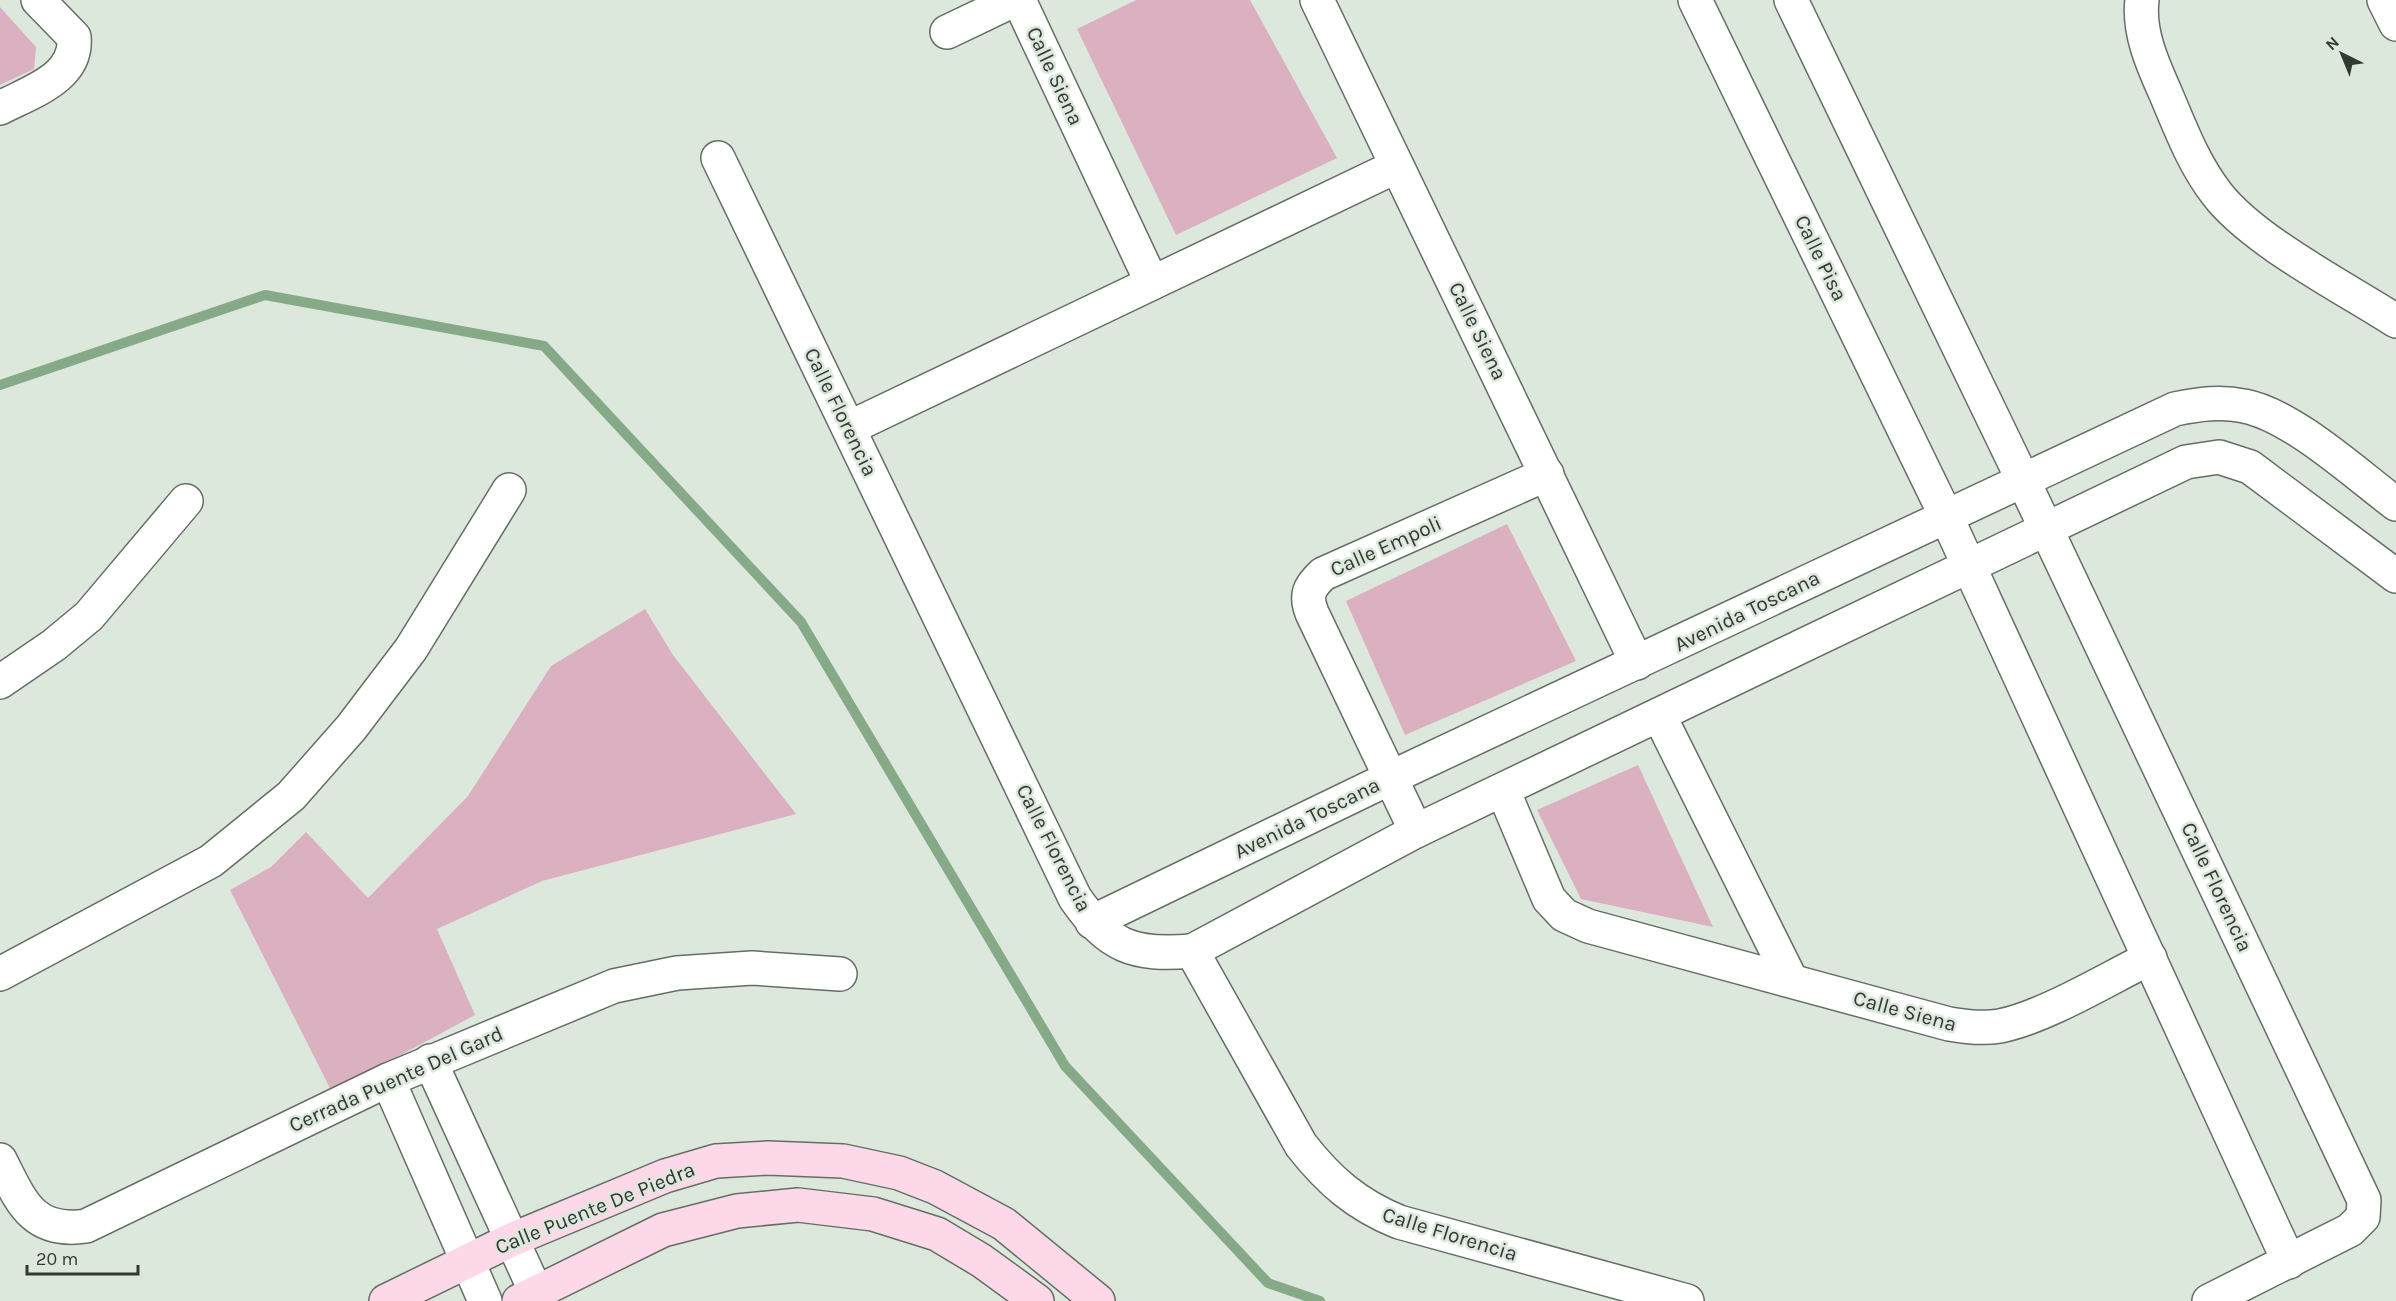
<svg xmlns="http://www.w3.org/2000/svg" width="2396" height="1301" viewBox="0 0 2396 1301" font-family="Karla,sans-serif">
<rect width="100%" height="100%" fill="#dde8dd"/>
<g fill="#dbb0c1">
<polygon points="1136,0 1250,0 1337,158 1176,235 1077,29"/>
<polygon points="0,7 36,47 34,69 0,85"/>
<polygon points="1507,524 1576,661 1405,735 1346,601"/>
<polygon points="645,609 673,655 796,814 542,881 437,929 475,1015 332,1092 230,890 271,867 306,832 368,898 468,796 551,666"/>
<polygon points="1638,765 1713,927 1581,899 1537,810"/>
</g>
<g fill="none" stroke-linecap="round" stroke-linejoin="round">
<polyline stroke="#86aa87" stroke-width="10" points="0,385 265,295 544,346 801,622 1065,1066 1268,1283 1320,1301"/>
<g stroke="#656e65" stroke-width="36">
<g id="street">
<polyline points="1019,0 1152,283"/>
<polyline points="1317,0 1637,663"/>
<polyline points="1695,0 1946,516 2289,1262"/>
<polyline points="1791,0 2023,480 2364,1200 2363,1217 2350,1230 2209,1301"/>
<path d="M2142,0C2138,31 2152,63 2165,92C2180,127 2193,163 2217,194C2253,241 2345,288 2396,321"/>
<polyline points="2384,0 2396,24"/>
<polyline points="947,32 1014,0"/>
<path d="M0,108C30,92 78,78 74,37L38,0"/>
<path d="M718,158L1075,898C1109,947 1133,956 1192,951L1301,1145C1329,1181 1357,1205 1399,1222L1687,1301"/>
<polyline points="849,428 1397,166"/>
<polyline points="0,682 54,645 89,616 186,501"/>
<polyline points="1659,715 1791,980"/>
<path d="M1503,790L1549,899L1564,915L1588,926L1949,1024C1966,1027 1983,1029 2000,1026C2045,1017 2107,979 2150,958"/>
<path d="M1416,831L1312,613C1305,595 1309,587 1323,574L1547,474"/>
<path d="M1092,922L1392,777L2175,409C2199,404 2221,401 2244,406C2292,415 2356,474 2396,504"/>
<polyline points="1192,951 1416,831 2186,462 2219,457 2250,467 2396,576"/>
<polyline points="0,974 211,861 291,796 351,728 411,649 509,490"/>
<polyline points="430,1061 540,1301"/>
<polyline points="388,1080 485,1301"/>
<path d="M0,1160C21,1201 32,1234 86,1226L388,1080L614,986L677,973L752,968L840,974"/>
</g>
</g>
<g stroke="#656e65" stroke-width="36">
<g id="secondary">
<polyline points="386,1301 511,1240 665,1176 716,1161 768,1158 843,1161 899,1173 935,1187 1004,1224 1098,1301"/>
<polyline points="519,1301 663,1230 737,1211 798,1205 873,1214 937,1234 982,1261 1037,1301"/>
</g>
</g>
<use href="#street" stroke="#fff" stroke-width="33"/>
<use href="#secondary" stroke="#fcd8e8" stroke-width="33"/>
</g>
<g text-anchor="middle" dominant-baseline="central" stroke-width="5" stroke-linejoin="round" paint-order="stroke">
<g font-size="21" fill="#333833" stroke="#dde8dd">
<text transform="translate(1055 76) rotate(65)">Calle Siena</text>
<text transform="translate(1821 258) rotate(64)">Calle Pisa</text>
<text transform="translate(1478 331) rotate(64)">Calle Siena</text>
<text transform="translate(841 412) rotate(64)">Calle Florencia</text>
<text transform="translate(1386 546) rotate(-24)">Calle Empoli</text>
<text transform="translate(1747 611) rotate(-26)">Avenida Toscana</text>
<text transform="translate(1307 818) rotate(-26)">Avenida Toscana</text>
<text transform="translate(1054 848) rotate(63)">Calle Florencia</text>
<text transform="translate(2217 887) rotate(65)">Calle Florencia</text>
<text transform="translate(1905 1011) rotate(15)">Calle Siena</text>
<text transform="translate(396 1079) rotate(-24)">Cerrada Puente Del Gard</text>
<text transform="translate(595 1208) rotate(-22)">Calle Puente De Piedra</text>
<text transform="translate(1450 1234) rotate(17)">Calle Florencia</text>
</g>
</g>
<g transform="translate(2342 54) rotate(317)" stroke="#dde8dd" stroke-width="4.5" paint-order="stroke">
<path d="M0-4.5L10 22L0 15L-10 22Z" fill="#333833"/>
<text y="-9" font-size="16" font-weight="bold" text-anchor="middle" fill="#333833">N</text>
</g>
<path d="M27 1265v9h111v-9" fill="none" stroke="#333833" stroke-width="3"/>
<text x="36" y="1265" font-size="18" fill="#333833" stroke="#dde8dd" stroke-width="4.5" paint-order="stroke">20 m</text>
</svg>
